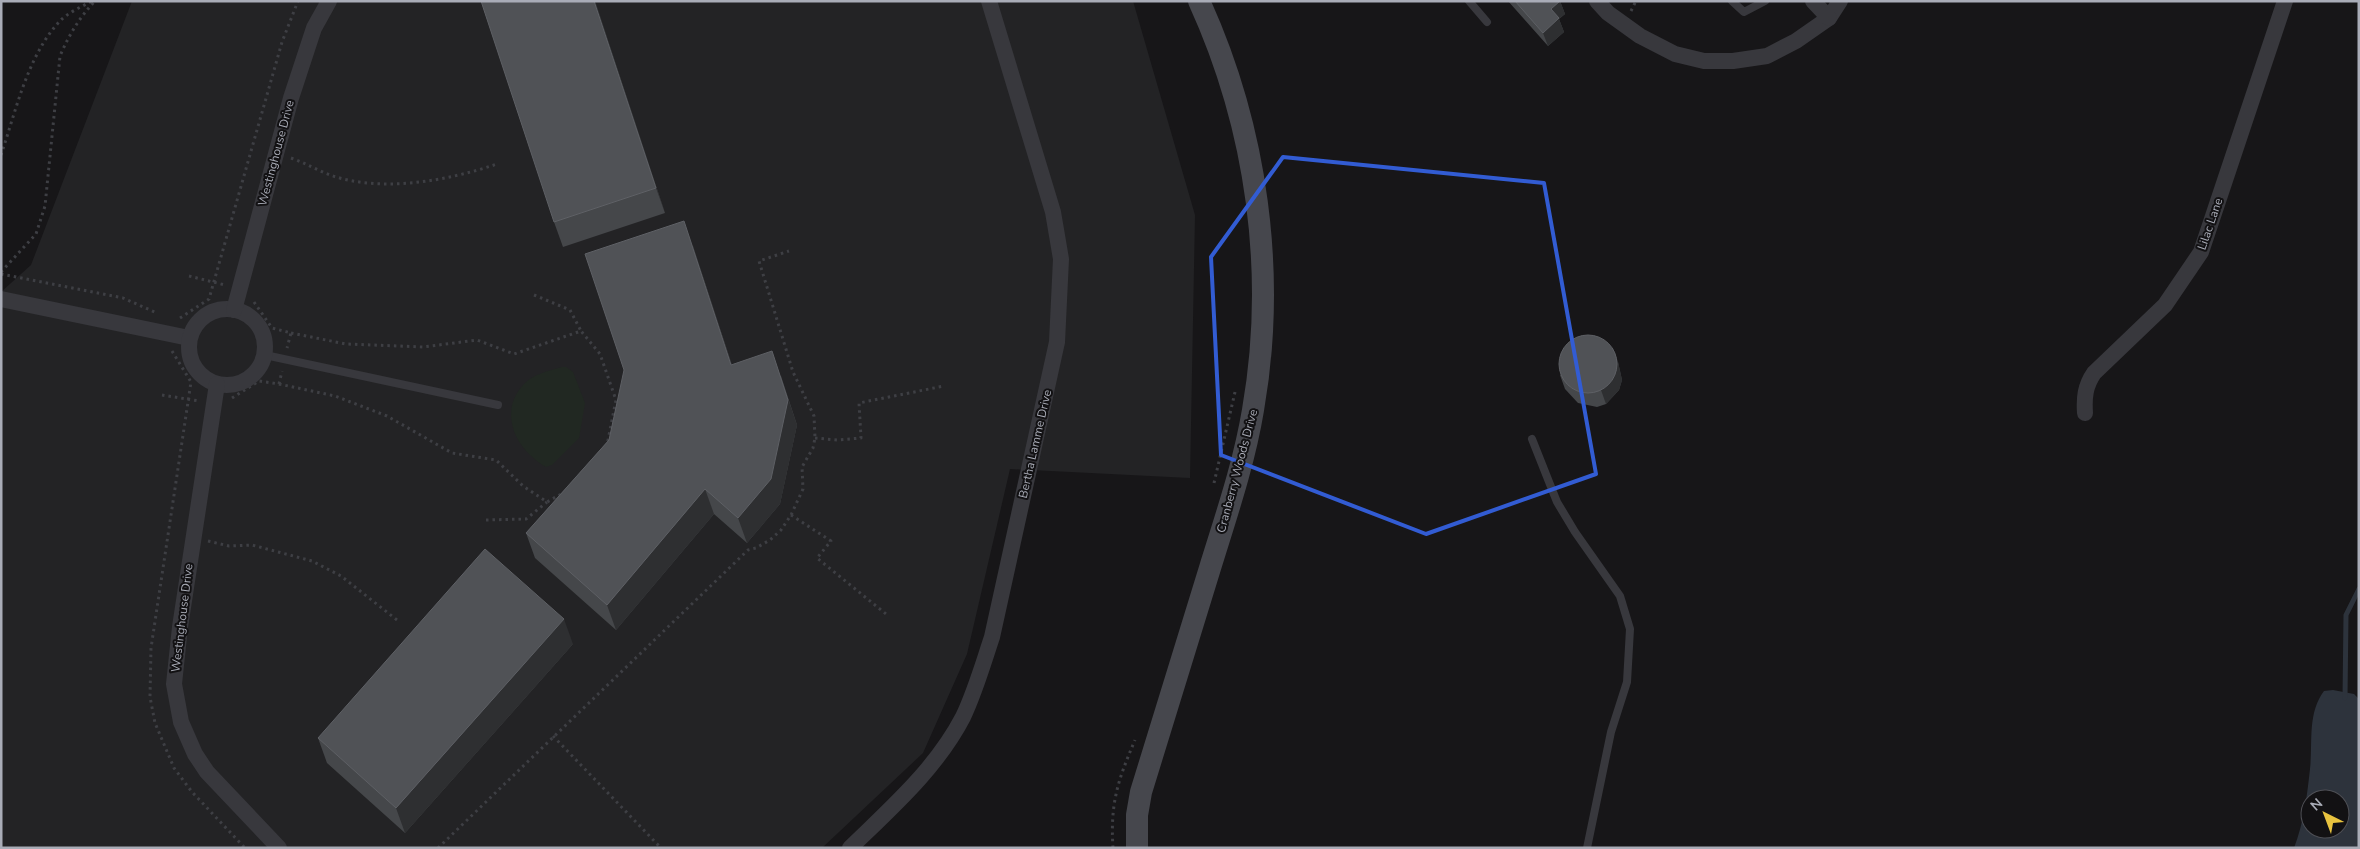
<svg xmlns="http://www.w3.org/2000/svg" width="2360" height="849" viewBox="0 0 2360 849" font-family="'Nunito Sans',sans-serif">
<rect width="100%" height="100%" fill="#171618"/>
<polygon fill="#232325" points="132,1 1133,1 1195,215 1190,478 1010,469 967,654 923,753 822,848 1,848 1,292 31,265"/>
<path fill="#212822" d="M562,367H566L573,372L585,403L579,438L552,465L546,467C540,464 535,459 530,455C510,436 503,407 523,385C533,374 548,371 562,367Z"/>
<path fill="#2d333c" fill-rule="evenodd" d="M2333,690L2354,694L2359,699V848H2294C2304,822 2307,796 2310,769C2313,742 2307,714 2324,691ZM2310,799H2340V829H2310Z"/>
<g fill="none" stroke-linecap="round" stroke-linejoin="round">
<polyline stroke="#2d333c" stroke-width="5" points="2345,698 2346,615 2359,589"/>
<g stroke="#3e3f44" stroke-width="3" stroke-dasharray="2.5 4" stroke-linecap="butt">
<polyline points="1631,11 1636,1"/>
<path d="M1,155C16,111 27,57 59,22C67,13 81,7 92,1"/>
<path d="M291,158C305,163 317,170 330,175C381,193 447,181 497,164"/>
<path d="M1,272L36,234L45,206L60,56C69,35 79,18 95,1"/>
<polyline points="1,274 123,298 157,313"/>
<polyline points="189,276 225,285"/>
<polyline points="534,295 570,310 581,331"/>
<polyline points="254,302 272,328 291,333 287,348"/>
<polyline points="180,318 209,299 282,42 298,1"/>
<polyline points="291,333 346,344 373,345 423,347 477,340 514,354 581,331 600,354 616,400 607,445"/>
<polyline points="172,351 191,382 151,648 150,697 155,723 174,768 192,792 245,848"/>
<polyline points="279,384 335,396 387,416 452,453 496,460 523,486 547,502 563,493"/>
<polyline points="162,395 199,401"/>
<polyline points="232,398 259,381 279,384 282,371"/>
<polyline points="815,438 837,440 861,438 859,403 944,386"/>
<polyline points="1214,483 1235,392"/>
<polyline points="791,515 831,541 817,558 886,614"/>
<polyline points="486,520 526,519 547,502"/>
<polyline points="208,541 229,546 252,545 312,561 341,576 397,620"/>
<polyline points="553,736 661,848"/>
<polyline points="438,848 748,550 756,548 770,540 781,530 791,515 803,489 802,467 813,448 815,438 814,416 793,372 759,261 789,251"/>
<path d="M1113,848C1110,803 1118,780 1135,740"/>
</g>
<g stroke="#38383d" stroke-width="8">
<polyline points="1469,1 1487,22"/>
<polyline points="1732,1 1744,12 1765,1"/>
<polyline points="265,355 498,405"/>
<polyline points="1532,439 1557,502 1575,532 1620,596 1630,629 1627,682 1611,732 1587,848"/>
</g>
<g stroke="#38383d" stroke-width="16">
<polyline points="1597,1 1608,13 1640,36 1675,54 1704,61 1733,61 1767,56 1796,41 1829,18 1840,1"/>
<polyline points="1813,1 1829,18"/>
<polyline points="1,299 189,338"/>
<circle cx="227" cy="347" r="38"/>
<polyline points="234,310 291,98 314,28 329,1"/>
<polyline points="217,384 180,627 174,684 181,722 195,754 207,772 279,848"/>
<path d="M2085,413C2084,398 2085,386 2094,373L2165,305L2201,252L2285,1"/>
<path d="M850,848C891,808 936,769 963,717C975,692 983,664 992,637L1057,342L1061,259L1053,212L989,1"/>
</g>
<path stroke="#46474d" stroke-width="22" d="M1137,848V815L1141,792C1164,718 1187,643 1210,568C1226,516 1244,464 1253,410C1277,273 1257,128 1199,1"/>
</g>
<g fill="#45474a">
<polygon points="595,1 665,213 563,247 554,222"/>
<polygon points="1508,1 1560,1 1565,14 1559,19 1564,32 1548,46"/>
<polygon points="693,246 732,365 781,376 797,425 780,504 747,543 714,514 616,630 535,558 526,533 609,440"/>
<polygon points="1618,362 1622,380 1619,390 1606,404 1597,407 1578,403 1565,389 1560,375"/>
<polygon points="573,644 405,833 327,763 318,738"/>
</g>
<g fill="#2e2f31">
<polygon points="594,1 595,1 665,213 656,188"/>
<polygon points="1560,1 1565,14 1559,19 1564,32 1548,46 1543,33 1551,9"/>
<polygon points="684,221 693,246 740,390 731,365"/>
<polygon points="1613,348 1618,362 1622,380 1619,390 1606,404 1601,390"/>
<polygon points="772,351 797,425 780,504 747,543 738,518"/>
<polygon points="705,489 714,514 616,630 607,605"/>
<polygon points="564,619 573,644 405,833 396,808"/>
</g>
<g fill="#505256" stroke="#5e6065">
<polygon points="481,1 594,1 656,188 554,222"/>
<polygon points="1515,1 1560,1 1551,9 1559,18 1543,33"/>
<polygon points="684,221 731,365 772,351 788,400 771,479 738,518 705,489 607,605 526,533 609,440 624,370 585,254"/>
<circle cx="1588" cy="364" r="29"/>
<polygon points="485,549 564,619 396,808 318,738"/>
</g>
<path fill="none" stroke="#325cd3" stroke-width="4" stroke-linejoin="round" d="M1283,157L1544,183L1596,474L1426,534L1221,455L1211,257Z"/>
<g text-anchor="middle" dominant-baseline="central" stroke-width="4" stroke-linejoin="round" paint-order="stroke">
<g font-size="12" fill="#a9acb7" stroke="#121113">
<text transform="translate(276 153) rotate(-75)">Westinghouse Drive</text>
<text transform="translate(2210 224) rotate(-71)">Lilac Lane</text>
<text transform="translate(1035 444) rotate(-77)">Bertha Lamme Drive</text>
<text transform="translate(1237 471) rotate(-75)">Cranberry Woods Drive</text>
<text transform="translate(182 618) rotate(-83)">Westinghouse Drive</text>
</g>
</g>
<rect width="2360" height="849" fill="none" stroke="#a9acb7" stroke-width="5"/>
<g transform="translate(2325 814) rotate(318)"><circle r="24" fill="#121113" stroke="#4e4f55"/>
<path d="M0-4L9 19L0 12L-9 19Z" fill="#e8c33f"/>
<text y="-8" font-size="14" font-weight="bold" text-anchor="middle" fill="#a9acb7">N</text>
</g>
</svg>
